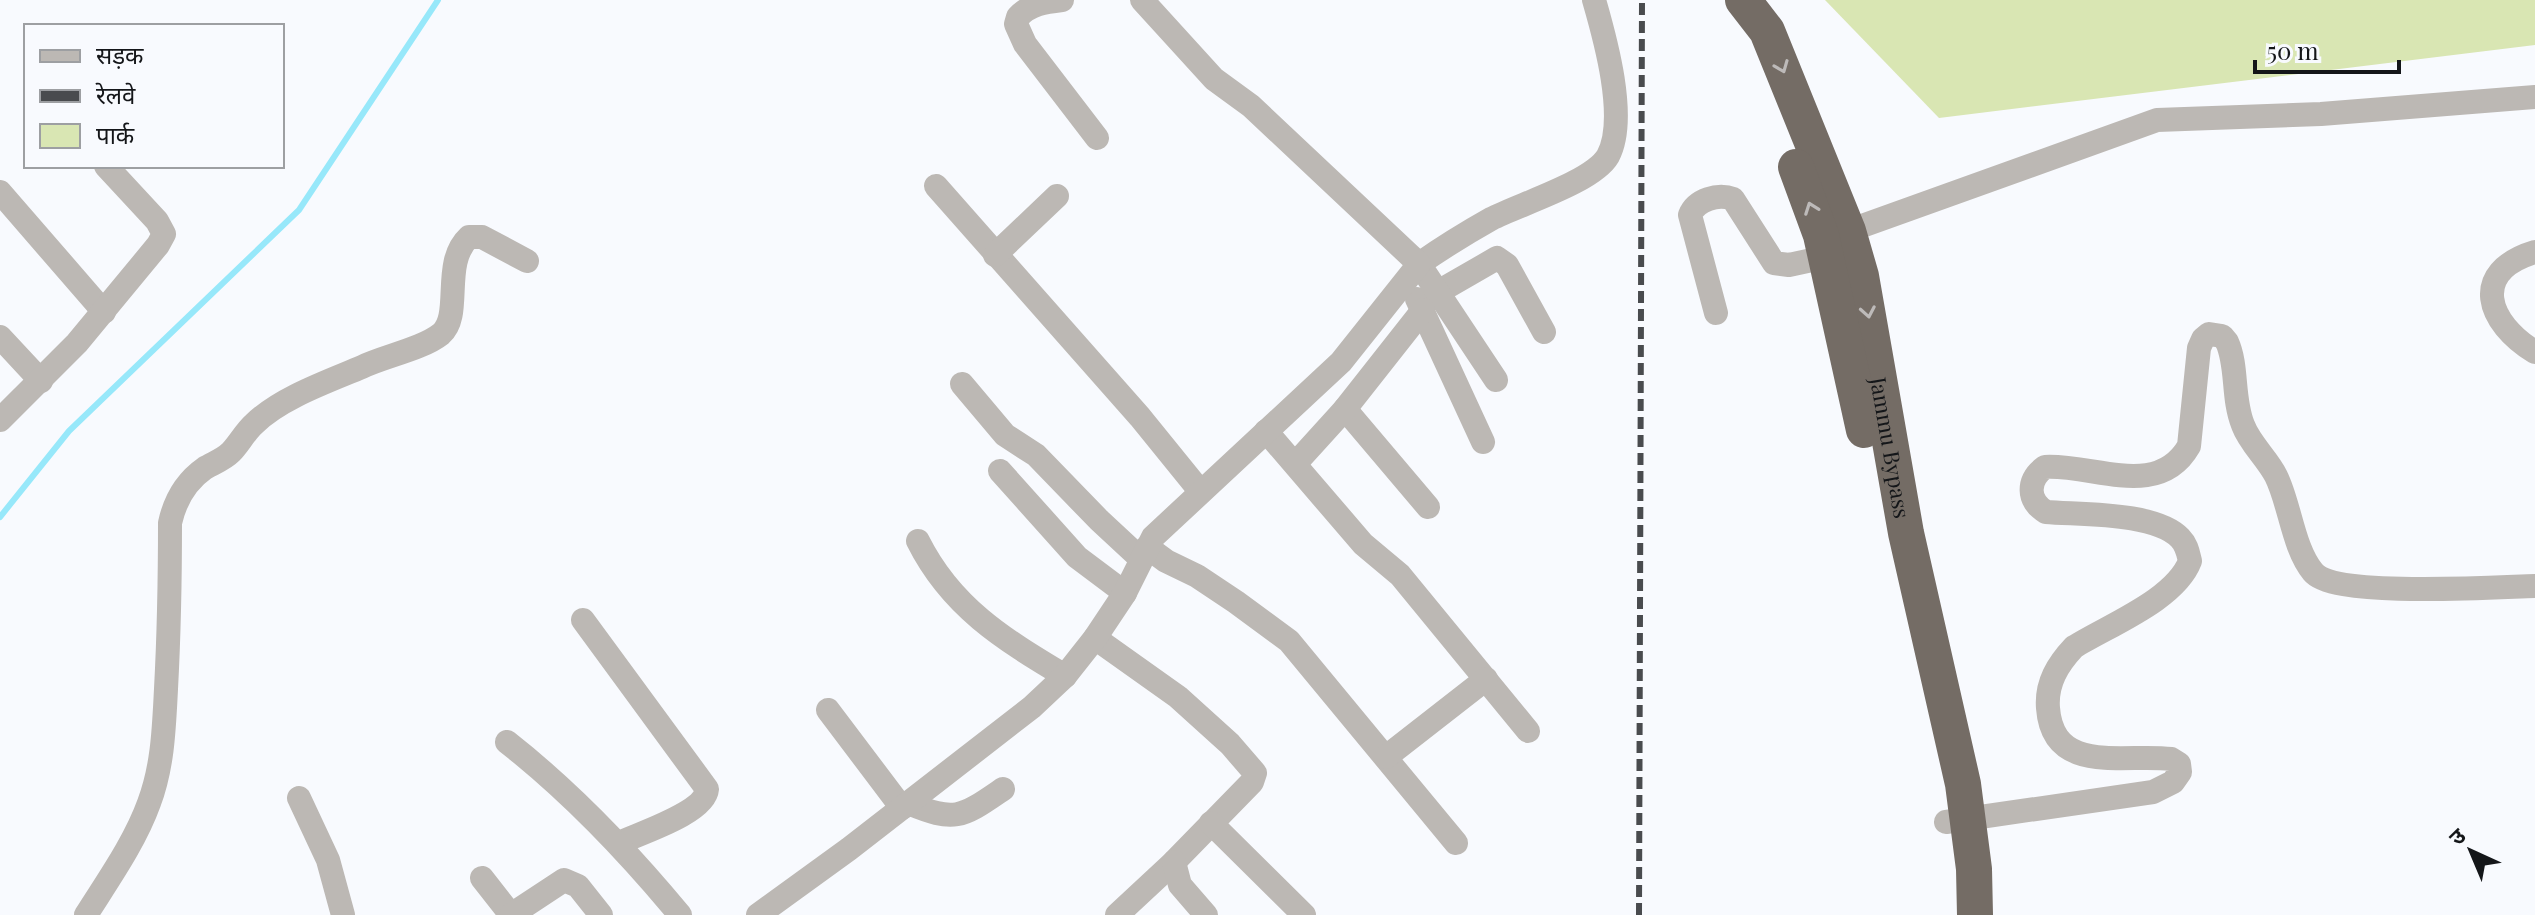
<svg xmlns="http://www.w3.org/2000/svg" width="2535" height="915" viewBox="0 0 2535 915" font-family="'Playfair Display','Noto Sans Devanagari',serif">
<rect width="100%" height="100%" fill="#f8fafe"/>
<polygon fill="#d9e6b3" points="1825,0 2535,0 2535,45 1939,118"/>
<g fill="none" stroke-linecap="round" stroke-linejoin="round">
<polyline stroke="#97e8fa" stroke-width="6" points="0,517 69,431 299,210 438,0"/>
<g stroke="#bcb8b4" stroke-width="24">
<path d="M1062,0C1045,2 1030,4 1018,17L1016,24L1025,44L1097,138"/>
<polyline points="936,186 1140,417 1200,491"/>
<polyline points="0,192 104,312"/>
<polyline points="1848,231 2157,120 2321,114 2535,97"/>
<path d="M2535,252C2469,272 2487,323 2535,352"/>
<polyline points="995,255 1057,196"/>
<polyline points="1438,292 1497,258 1507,265 1544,332"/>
<polyline points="1417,299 1483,442"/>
<path d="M1716,313L1690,215C1696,200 1718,193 1733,199L1774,263L1789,265L1826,257"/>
<polyline points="0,337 41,381"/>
<path d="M1496,380L1419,264C1442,248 1466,233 1491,219C1520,204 1593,182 1608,156C1628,119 1605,38 1594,0"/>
<polyline points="962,384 1005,435 1036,455 1099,520 1141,559"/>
<polyline points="1345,409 1428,507"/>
<polyline points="0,420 77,343 158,245 164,234 157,221 106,166"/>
<polyline points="1266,431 1363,544 1400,575 1528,731"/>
<polyline points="1296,463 1345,409 1423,310"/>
<polyline points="1000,471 1077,557 1125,593"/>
<path d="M918,541C951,607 1003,639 1065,676"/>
<polyline points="1147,547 1166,561 1197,576 1236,602 1289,641 1456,843"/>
<path d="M583,620L707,789C705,813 640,833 619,843"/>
<polyline points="1095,638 1178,697 1230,744 1255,773 1252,782 1174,862 1117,915"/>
<polyline points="828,710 902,808"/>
<path d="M507,742C572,793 627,851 680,915"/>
<polyline points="1386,757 1486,679"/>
<polyline points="299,798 328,860 343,915"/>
<path d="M908,803C956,823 962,817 1003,789"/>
<path d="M1946,822L2153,792L2173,782L2180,772L2179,764L2171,759C2126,753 2053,776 2048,708C2046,683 2058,664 2074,647C2109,625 2175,600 2190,561C2188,553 2187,545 2180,538C2155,512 2081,515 2046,512C2027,501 2027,480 2045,467C2094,464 2158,500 2189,446L2199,348L2203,339L2209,334L2222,336L2227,342C2238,366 2232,398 2243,425C2250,444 2267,458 2276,476C2290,504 2293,548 2313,572C2334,598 2497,587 2535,586"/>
<polyline points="1211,823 1304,915"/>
<polyline points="1174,862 1180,885 1206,915"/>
<polyline points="482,878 511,915"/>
<path d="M86,915C108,880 135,842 149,803C163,766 164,727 166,689C169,633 170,579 170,523C175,500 185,482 205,468C213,463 223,460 231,452C239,444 245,432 254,424C280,398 329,381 362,367C385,356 422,349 441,334C463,315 441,263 469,237H482L527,261"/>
<polyline points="511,915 564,880 578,886 601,915"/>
<polyline points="758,915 849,849 1032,707 1065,676 1095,638 1125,593 1153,537 1341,362 1419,264 1251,106 1214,79 1142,0"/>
</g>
<g stroke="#746c65" stroke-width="36">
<path id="s1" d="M1743,0L1767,31L1848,231L1861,276L1906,533L1963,784L1974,869L1975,915"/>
<polyline points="1796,167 1821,235 1864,430"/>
</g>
<polyline stroke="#494b4e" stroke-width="6" stroke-dasharray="12 6" stroke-linecap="butt" points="1639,915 1642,0"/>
</g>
<defs><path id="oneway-chevron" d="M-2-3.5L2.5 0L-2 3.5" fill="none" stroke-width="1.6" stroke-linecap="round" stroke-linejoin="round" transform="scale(2)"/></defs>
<g stroke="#bdbab9">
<use href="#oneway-chevron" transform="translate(1782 67) rotate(68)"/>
<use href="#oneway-chevron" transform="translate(1811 208) rotate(-110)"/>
<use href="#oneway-chevron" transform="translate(1868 312) rotate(80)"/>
</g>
<g text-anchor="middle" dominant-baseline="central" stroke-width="7" stroke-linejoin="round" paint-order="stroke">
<g font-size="22" fill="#141619" stroke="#f8fafe">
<text stroke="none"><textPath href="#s1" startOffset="476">Jammu Bypass</textPath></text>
</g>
</g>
<rect x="24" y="24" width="260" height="144" fill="#f8fafe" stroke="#9d9fa2" stroke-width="2"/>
<rect x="40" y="50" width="40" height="12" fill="#bcb8b4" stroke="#9d9fa2" stroke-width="2"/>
<text x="96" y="64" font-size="24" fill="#141619">सड़क</text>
<rect x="40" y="90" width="40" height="12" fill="#494b4e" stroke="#9d9fa2" stroke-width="2"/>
<text x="96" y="104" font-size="24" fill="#141619">रेलवे</text>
<rect x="40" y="124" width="40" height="24" fill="#d9e6b3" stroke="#9d9fa2" stroke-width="2"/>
<text x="96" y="144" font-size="24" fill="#141619">पार्क</text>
<g transform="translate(2471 851) rotate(316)" stroke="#f8fafe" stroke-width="6" paint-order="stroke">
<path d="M0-6L14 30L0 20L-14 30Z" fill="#141619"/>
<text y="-12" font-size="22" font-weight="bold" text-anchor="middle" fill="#141619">उ</text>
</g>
<path d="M2255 60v12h144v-12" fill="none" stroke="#141619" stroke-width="4"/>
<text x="2267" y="60" font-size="24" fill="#141619" stroke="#f8fafe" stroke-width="6" paint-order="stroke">50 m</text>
</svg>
